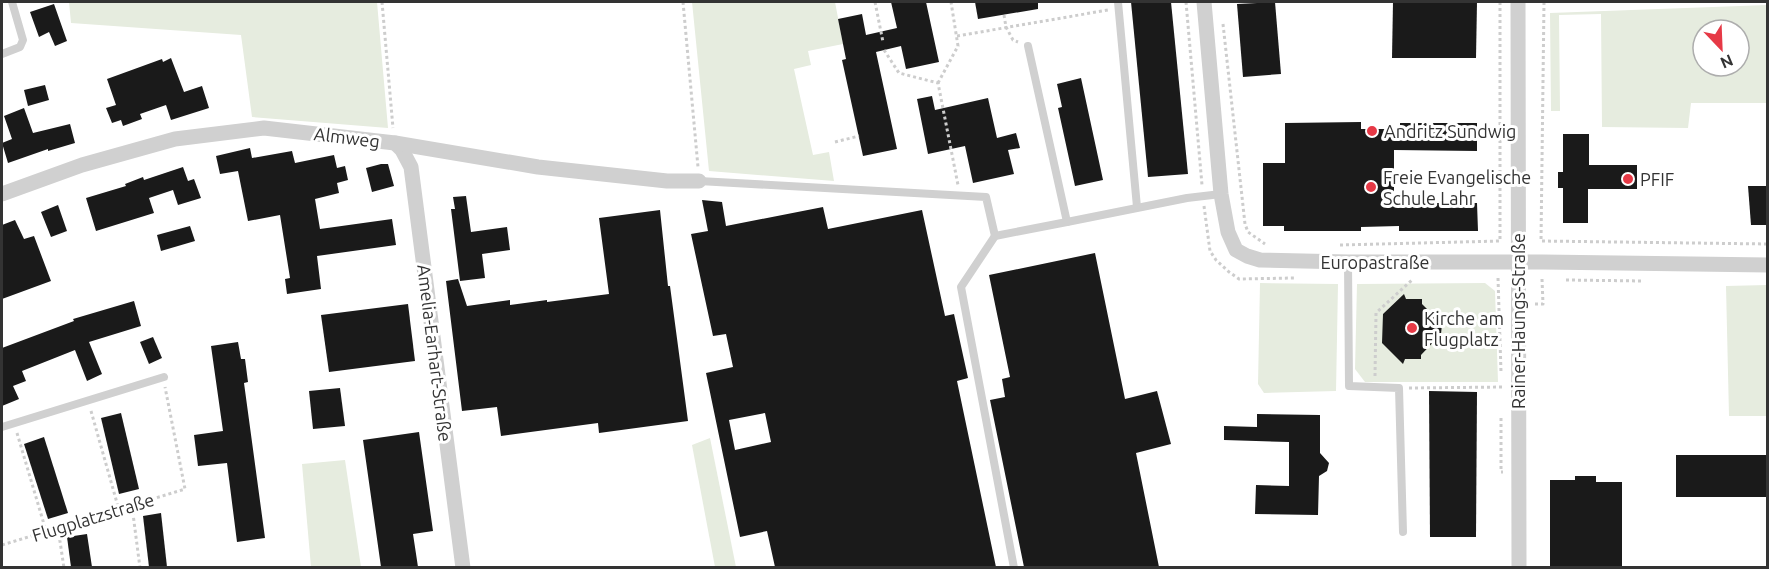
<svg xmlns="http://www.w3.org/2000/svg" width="1769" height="569" viewBox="0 0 1769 569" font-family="Ubuntu,sans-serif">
<rect width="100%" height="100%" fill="#fff"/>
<g fill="#e6ecdf" fill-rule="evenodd">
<polygon points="69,2 377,2 388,128 252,117 241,35 71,23"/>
<polygon points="692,2 835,2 843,44 808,51 811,65 794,69 813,155 829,152 834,181 709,171"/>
<path d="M1767,5V103H1691L1688,128L1602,127L1601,14L1559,15L1560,111H1551L1550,13ZM1703,30H1739V66H1703Z"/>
<polygon points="1260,283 1338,284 1336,391 1264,393 1258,384"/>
<polygon points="1485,283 1495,291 1498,382 1365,382 1355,369 1357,284"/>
<polygon points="1767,285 1767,416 1729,416 1726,286"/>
<polygon points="710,438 736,567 715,567 692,445"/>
<polygon points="345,460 361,567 311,567 302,464"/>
</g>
<g fill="#1a1a1a" fill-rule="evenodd">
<polygon points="891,2 926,2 939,62 906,69 901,46 876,52 897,149 863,156 842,60 846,59 838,19 862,14 866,35 897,28"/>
<polygon points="975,2 1038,2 1038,9 978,19"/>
<polygon points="1131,2 1171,2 1188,174 1148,177"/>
<polygon points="1275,2 1281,74 1243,77 1237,4"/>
<polygon points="1393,2 1477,2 1476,58 1392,58"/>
<polygon points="54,4 67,41 55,46 49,32 39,37 30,12"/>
<polygon points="171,58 184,92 202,86 209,108 171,120 166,105 140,114 142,119 123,126 121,120 112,123 106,108 116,105 107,79 162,59 163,62"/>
<polygon points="1081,78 1103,180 1075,186 1058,108 1062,107 1057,84"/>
<polygon points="45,85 49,100 28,106 24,90"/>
<polygon points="932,96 935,110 988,98 997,138 1016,133 1020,148 1008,150 1014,174 973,183 965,146 928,154 917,99"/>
<polygon points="24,108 33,133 70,124 75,143 48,151 48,149 8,163 2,143 12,139 4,116"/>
<polygon points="1361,122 1361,129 1400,129 1400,123 1477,123 1477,151 1394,150 1394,203 1477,203 1478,231 1399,231 1399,226 1361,227 1361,231 1284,231 1284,226 1263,226 1263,163 1285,163 1285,123"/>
<polygon points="1563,134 1589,134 1589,165 1637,165 1637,189 1588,189 1588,223 1563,223 1563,188 1558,188 1558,172 1563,172"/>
<polygon points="250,148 252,158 292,151 295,163 334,155 337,168 345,166 348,180 337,183 339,193 315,199 320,229 392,219 396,245 317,256 321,289 287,294 285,279 290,278 280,215 248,221 238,171 220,174 216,156"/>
<polygon points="381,164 388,164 394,186 372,192 366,168"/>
<polygon points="183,167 188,181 194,179 201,198 178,205 173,190 149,198 154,213 96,231 86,198 126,186 125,184 143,177 144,180"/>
<polygon points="1748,186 1767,186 1767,225 1751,225"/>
<polygon points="466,196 471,232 507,227 510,250 482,254 485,278 460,281 451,209 455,209 453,197"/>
<path d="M702,200L722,202L726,226L823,207L828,229L922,210L945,316L954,314L968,378L957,381L996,567H775L767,531L740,537L706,373L733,367L726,334L713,336L691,234L708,231ZM765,413L771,442L735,450L729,420Z"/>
<polygon points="58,205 67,231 51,237 41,212"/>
<polygon points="660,210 668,286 670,286 688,421 599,433 598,423 501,436 497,407 462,411 446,281 458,279 467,306 510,300 510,305 547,300 547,302 609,294 599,218"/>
<polygon points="15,220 24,239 34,236 51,281 2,299 2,225"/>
<polygon points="190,226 195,241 161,251 157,235"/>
<polygon points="1095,253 1125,399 1157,391 1171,444 1136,453 1159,567 1024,567 990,400 1005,397 1002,379 1010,377 989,275"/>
<polygon points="1404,294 1406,299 1422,299 1422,304 1442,324 1441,334 1421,355 1421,359 1405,359 1403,364 1382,343 1383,314"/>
<polygon points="134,301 141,326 89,342 102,374 87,381 75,350 22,371 26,381 13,386 19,399 2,406 2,348 74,321 73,319"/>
<polygon points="408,304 415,361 329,372 321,315"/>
<polygon points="153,337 162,358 149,364 140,342"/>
<polygon points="238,342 241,359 245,359 248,382 244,383 265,538 237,542 227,463 198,466 194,435 223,431 211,346"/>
<polygon points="340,388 345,426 313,429 309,391"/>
<polygon points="1429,391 1477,392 1476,537 1430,537"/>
<polygon points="121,413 139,489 119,494 101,418"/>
<polygon points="1257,414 1320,415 1320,453 1329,463 1327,471 1319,476 1318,515 1255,514 1256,485 1289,486 1289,442 1224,440 1224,426 1257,427"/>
<polygon points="419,432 433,531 413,534 418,567 381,567 363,440"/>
<polygon points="44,437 68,513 48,519 24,444"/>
<rect x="1676" y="455" width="91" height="42"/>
<polygon points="1575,476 1596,476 1596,482 1622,482 1622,567 1550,567 1550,480 1575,480"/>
<polygon points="161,513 167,567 149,567 143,516"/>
<polygon points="87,534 92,567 71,567 67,537"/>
</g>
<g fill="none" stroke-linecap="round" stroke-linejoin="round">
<g stroke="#cdcdcd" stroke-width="3" stroke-dasharray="3 3" stroke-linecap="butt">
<polyline points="382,2 393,128"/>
<polyline points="683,2 698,167"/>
<polyline points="875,2 883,42"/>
<polyline points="1186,2 1202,185"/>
<polyline points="1544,2 1541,241 1768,244"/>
<polyline points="1004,15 1006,27 1013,40 1018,42"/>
<polyline points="1223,24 1245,224 1248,232 1265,244"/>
<polyline points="957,36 1108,10"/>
<polyline points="884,50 899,73 938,83 958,185"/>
<polyline points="938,83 958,46 951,2"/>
<polyline points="835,142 859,136"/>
<polyline points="1204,206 1210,251 1216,260 1229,272 1239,279 1294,278"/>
<polyline points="1340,245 1500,241 1500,2"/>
<polyline points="1498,278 1501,372"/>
<polyline points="1566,280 1644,281"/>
<polyline points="1535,304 1543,304 1542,279 1545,279"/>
<polyline points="1375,376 1376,313 1413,279"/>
<polyline points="1409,388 1505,387"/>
<polyline points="91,411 119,510"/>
<polyline points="1501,418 1501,472 1503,472"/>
<polyline points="17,433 46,531"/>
<polyline points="132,506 140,568"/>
<polyline points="58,528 64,568"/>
<polyline points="2,545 185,489 165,387"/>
</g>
<g stroke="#d0d0d0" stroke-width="8">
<polyline points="1118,2 1137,207"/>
<polyline points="1028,46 1067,222 1187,198 1221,194"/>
<polyline points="2,54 20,47 23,40 12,2"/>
<polyline points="699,181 986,197 995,236"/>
<polyline points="1348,262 1349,386 1399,388 1403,532"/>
<polyline points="2,427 164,377"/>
<polyline points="1014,568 961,287 995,236 1067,222"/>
</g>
<g stroke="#d0d0d0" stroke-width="15">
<polyline points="1204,2 1221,194 1228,232 1236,250 1247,256 1260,260 1348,262 1543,262 1768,265"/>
<polyline points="1518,2 1519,568"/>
<polyline points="395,143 402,150 411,167 463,568"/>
<polyline points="2,194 82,165 175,139 264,128 395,143 538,167 667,181 699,181"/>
</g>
</g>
<g fill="#e63946" stroke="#fff" stroke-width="2">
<circle cx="1372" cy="131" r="6"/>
<circle cx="1628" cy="179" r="6"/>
<circle cx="1371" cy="187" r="6"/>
<circle cx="1412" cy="328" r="6"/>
</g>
<g text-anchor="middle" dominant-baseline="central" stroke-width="6" stroke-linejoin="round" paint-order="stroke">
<g font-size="18" fill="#333" stroke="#fff" text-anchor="start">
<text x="1384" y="131">Andritz Sundwig</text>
<text x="1383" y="177">Freie Evangelische<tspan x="1383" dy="21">Schule Lahr</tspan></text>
<text x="1640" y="179">PFIF</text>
<text x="1424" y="318">Kirche am<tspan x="1424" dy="21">Flugplatz</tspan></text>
</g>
<g font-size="18" fill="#333" stroke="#fff">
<text transform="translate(347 137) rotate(7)">Almweg</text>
<text x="1375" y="262">Europastraße</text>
<text transform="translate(1518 321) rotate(-90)">Rainer-Haungs-Straße</text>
<text transform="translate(435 353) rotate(83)">Amelia-Earhart-Straße</text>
<text transform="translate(93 517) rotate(-17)">Flugplatzstraße</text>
</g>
</g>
<rect width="1769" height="569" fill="none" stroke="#333333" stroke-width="6"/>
<g transform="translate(1721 48) rotate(157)"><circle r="28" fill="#ffffff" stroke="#adadad" stroke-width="1.5"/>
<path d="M0-4.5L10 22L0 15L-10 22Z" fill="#e63946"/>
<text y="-9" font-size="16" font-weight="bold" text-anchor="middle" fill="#333333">N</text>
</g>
</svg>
